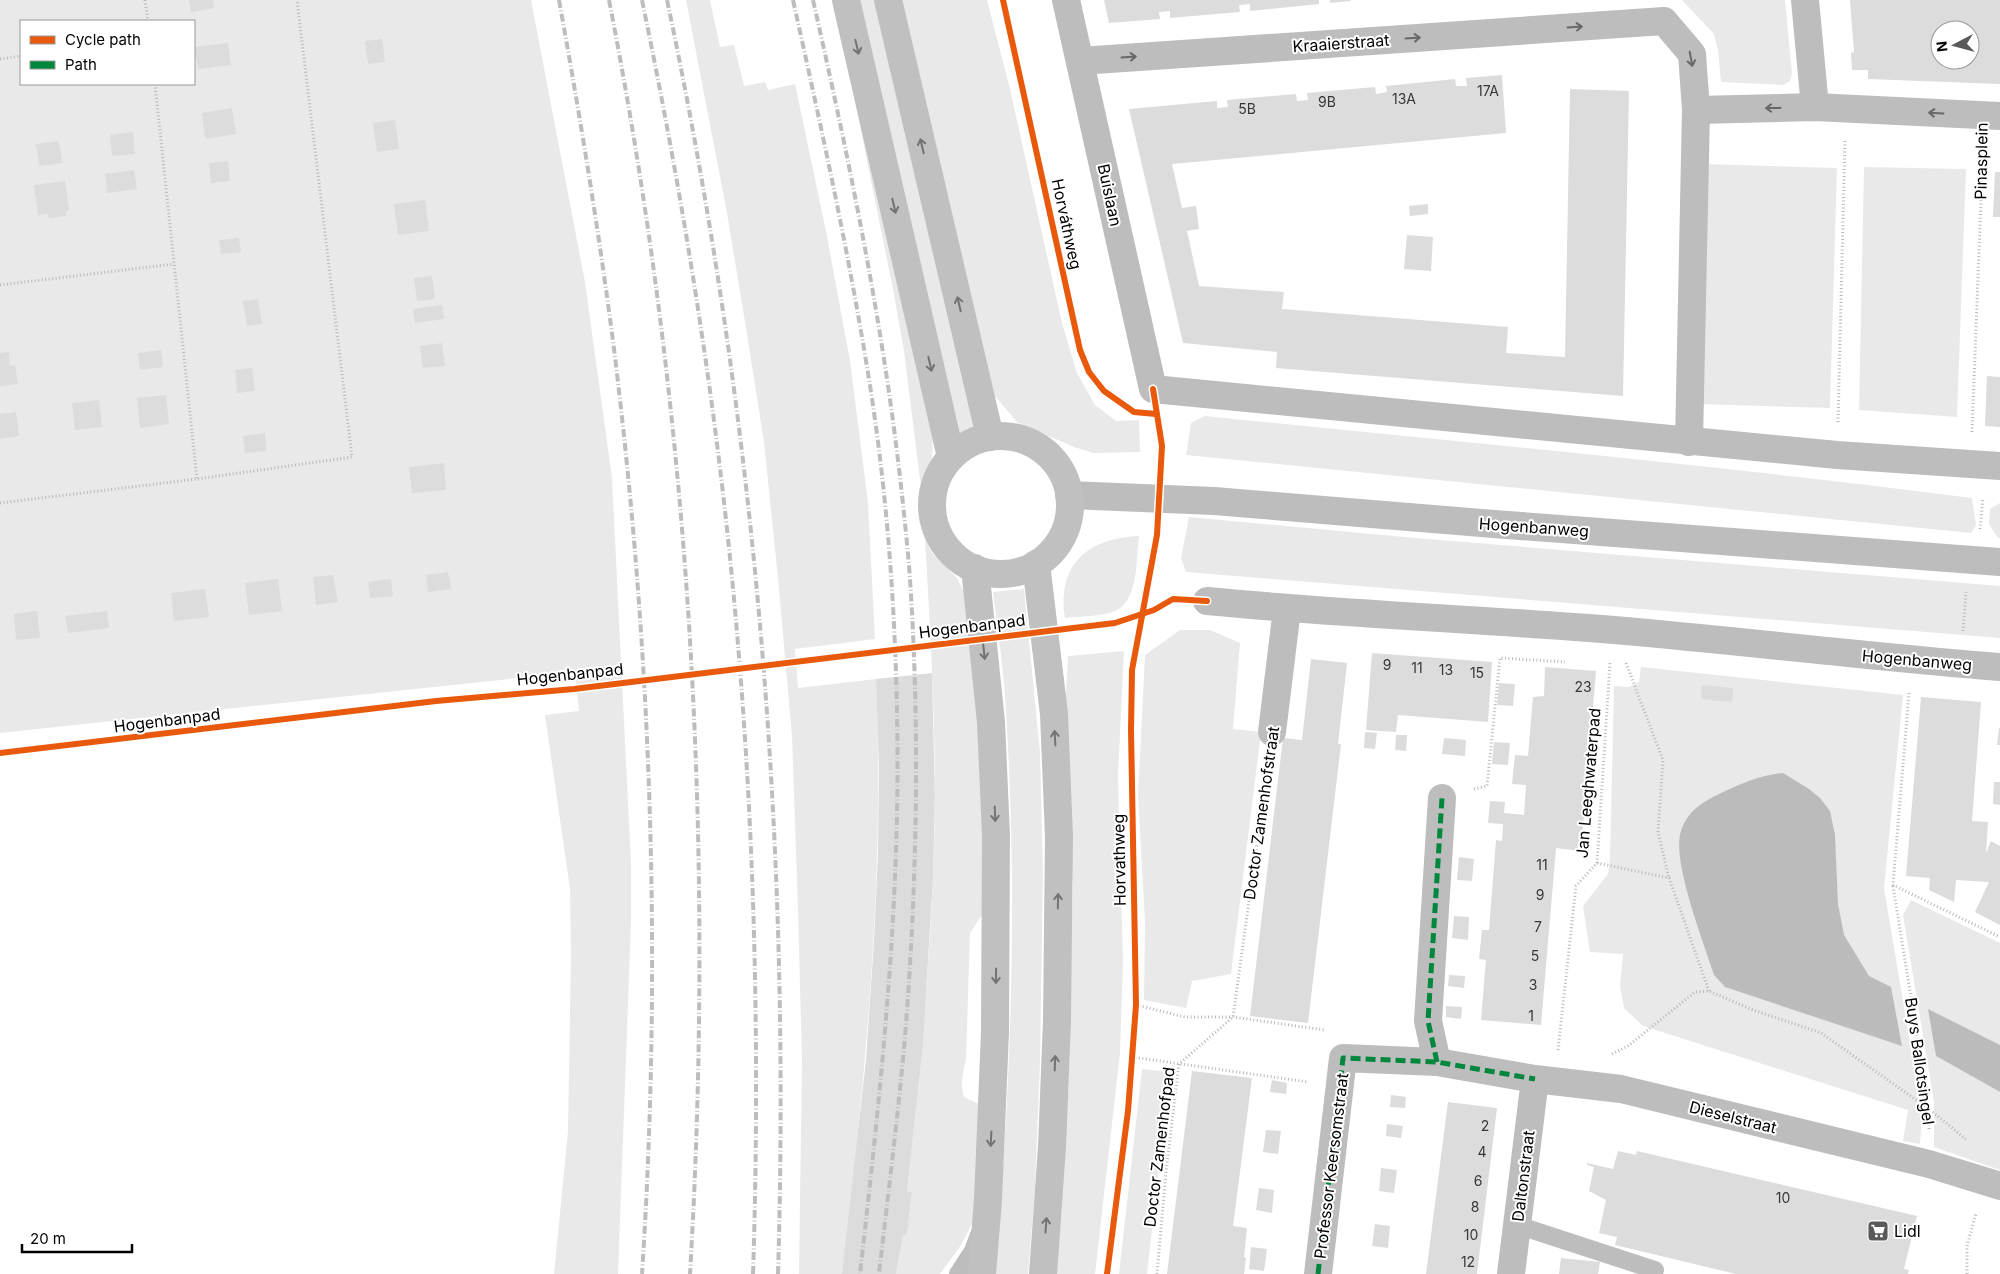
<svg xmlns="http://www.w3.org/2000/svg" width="2000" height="1274" viewBox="0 0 2000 1274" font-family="Inter,sans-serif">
<rect width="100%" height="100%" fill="#fff"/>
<g fill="#e9e9e9" fill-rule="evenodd">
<path d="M0,0H531L585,282L612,478L631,863V923L618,1274H554L568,1131L571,953L570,889L545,715L579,711L575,672L0,733ZM21,21H194V84H21Z"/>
<path d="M686,0H710L720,47L734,45L744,86L765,82L768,90L795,84L826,231L850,361L868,503L875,639L795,649L798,688L876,679C885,879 865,1076 843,1274H799L802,1060L798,910L792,736L778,578L764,442L746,328L727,213Z"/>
<polygon points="859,0 874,0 973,427 960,433"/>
<polygon points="902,0 987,0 1010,89 1062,323 1077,373 1095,405 1116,421 1139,420 1140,452 1093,453 1074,447 1017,422 994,395"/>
<polygon points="1682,0 1785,0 1792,74 1790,81 1783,85 1721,82 1718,50 1714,34"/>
<polygon points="849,72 933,431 932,458 921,487 904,351 893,289"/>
<polygon points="1707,164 1837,168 1830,408 1699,404"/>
<polygon points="1864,167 1966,169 1957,417 1859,410"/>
<path d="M1205,416C1461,442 1717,465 1972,498L1976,525L1971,533L1186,455L1191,423Z"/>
<polygon points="2000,503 2000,538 1998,538 1989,524 1990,509"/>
<polygon points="1189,517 1415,538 2000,586 2000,638 1186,572 1181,558"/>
<path d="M1139,536C1136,558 1139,601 1115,611C1100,617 1081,616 1065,618C1057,565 1087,538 1139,536Z"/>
<path d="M925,539L932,553L957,578L964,592L975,660L986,909L970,933L966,1059C963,1072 960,1084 964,1097L983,1106L974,1220L961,1245L940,1274H896L903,1235H907L912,1192L907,1191C921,1060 934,928 935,796C935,710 930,624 925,539Z"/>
<path d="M1024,589L1040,753L1043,871L1040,1062L1035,1188L1028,1274H995C1011,1087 1018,899 1006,712C1004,672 998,632 993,592Z"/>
<polygon points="1180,630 1210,630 1240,643 1233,729 1261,732 1231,974 1192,981 1186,1008 1144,1000 1145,922 1138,795 1145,655"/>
<polygon points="1124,651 1118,775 1123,962 1120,1053 1095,1274 1051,1274 1071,951 1073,888 1065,713 1068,656"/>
<polygon points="1641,667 1903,695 1884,888 1922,1114 1920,1144 1903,1141 1908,1110 1643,1026 1624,1008 1620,987 1623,954 1590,952 1583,906 1608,874 1610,859 1614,686 1629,687 1639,682"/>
<polygon points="1911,900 2000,943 2000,1045 1929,1010 1936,1056 2000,1092 2000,1170 1934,1147 1934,1102 1903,915"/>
<polygon points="1142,1069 1170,1072 1147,1274 1119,1274"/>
</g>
<g fill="#bbb">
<path d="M1783,773L1809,789L1820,798L1830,811L1835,835L1838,904L1844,935L1869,976L1891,987L1902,1046L1725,987L1714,975C1704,943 1671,860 1681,831C1688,810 1703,802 1721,793C1742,783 1761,775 1783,773Z"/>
<polygon points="1928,1009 2000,1045 2000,1092 1936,1056"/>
</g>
<g fill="#dcdcdc" fill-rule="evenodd">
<polygon points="189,0 213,0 214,8 191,12"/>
<polygon points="1104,0 1319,0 1319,4 1250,11 1250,4 1239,5 1240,12 1170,18 1170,11 1159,12 1160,19 1109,23"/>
<polygon points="1330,0 1350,0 1351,1 1330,3"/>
<path d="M1850,0H2000V84L1868,79V70H1852L1851,53L1854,52ZM1940,30H1970V60H1940Z"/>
<polygon points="382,39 385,62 368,64 365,41"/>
<polygon points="228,43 231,65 198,69 195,47"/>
<polygon points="1502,75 1506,133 1172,164 1182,208 1196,206 1199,229 1187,231 1199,286 1284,292 1282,309 1508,327 1506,353 1565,357 1570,89 1629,91 1623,396 1276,368 1277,352 1183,343 1129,109 1217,101 1217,108 1228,107 1227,100 1296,94 1297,101 1308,100 1307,93 1375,87 1376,94 1387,92 1386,86 1455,79 1456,86 1467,86 1466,78"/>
<polygon points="232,108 236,134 205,139 202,113"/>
<polygon points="395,120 399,149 377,152 373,123"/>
<polygon points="133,132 135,154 112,156 110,135"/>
<polygon points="59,141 62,163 39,166 36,144"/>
<polygon points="228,161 230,181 211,183 209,163"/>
<polygon points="134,170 137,189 107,193 105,174"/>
<polygon points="1995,172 2000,172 2000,217 1993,217"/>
<polygon points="65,181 69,210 66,211 66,216 49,218 48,214 38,215 34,185"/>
<polygon points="425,200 429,231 398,235 394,204"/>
<polygon points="1428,204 1428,214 1410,216 1409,206"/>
<polygon points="1407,235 1433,237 1431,271 1404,269"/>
<polygon points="239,238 241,252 221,254 219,240"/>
<polygon points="432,276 435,299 417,301 414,278"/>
<polygon points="258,299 262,324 247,326 243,301"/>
<polygon points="442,305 444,319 415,323 413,309"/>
<polygon points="442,343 445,366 423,368 420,346"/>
<polygon points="161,350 163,367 140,370 138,353"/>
<polygon points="9,352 10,366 15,365 18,384 0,386 0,353"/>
<polygon points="252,368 255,391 237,393 235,370"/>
<polygon points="1987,376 2000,377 2000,427 1985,426"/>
<polygon points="166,395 169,424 140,428 137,398"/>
<polygon points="99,400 102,427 75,430 72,403"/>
<polygon points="16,412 19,436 0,439 0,414"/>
<polygon points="265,433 266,451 245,453 243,436"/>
<polygon points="444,463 446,490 412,493 409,467"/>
<polygon points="448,572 451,589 428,592 426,575"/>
<polygon points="333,575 338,602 316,605 313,577"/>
<polygon points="278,579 282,611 249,615 245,583"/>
<polygon points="391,579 393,596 370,598 368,582"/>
<polygon points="205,589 209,617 174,621 171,593"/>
<polygon points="37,611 40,638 16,640 14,614"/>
<polygon points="107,611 109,628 68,633 65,616"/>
<polygon points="1372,653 1492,662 1488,722 1398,715 1396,732 1366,730"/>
<polygon points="1311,659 1347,663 1338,744 1341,744 1308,1023 1250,1016 1283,738 1302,740"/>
<polygon points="1545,667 1596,671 1581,851 1556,848 1541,1025 1481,1020 1486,960 1479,959 1482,930 1489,930 1496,840 1502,841 1503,824 1488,823 1490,801 1505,802 1504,813 1524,815 1526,785 1512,784 1515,755 1528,756 1533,697 1544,696"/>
<polygon points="932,673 935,796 933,878 923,1043 907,1191 912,1192 907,1235 903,1235 896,1274 842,1274 866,1060 874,940 878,854 879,768 876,679"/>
<polygon points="1499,683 1515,684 1513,706 1497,705"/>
<polygon points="1702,685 1733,688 1732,702 1701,699"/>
<polygon points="1921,697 1981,702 1972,821 1988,822 1986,853 1991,841 2000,846 2000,925 1975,912 1989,882 1956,880 1954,902 1929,890 1930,878 1906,876"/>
<polygon points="1999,728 2000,728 2000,745 1997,745"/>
<polygon points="1365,732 1377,733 1375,749 1364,748"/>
<polygon points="1396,735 1407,735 1406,751 1395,750"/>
<polygon points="1444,738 1466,740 1465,756 1442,754"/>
<polygon points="1494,742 1510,743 1508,765 1492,764"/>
<polygon points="1994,782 2000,782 2000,805 1993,804"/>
<polygon points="1459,857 1474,859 1472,881 1457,880"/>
<polygon points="1454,916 1469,917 1468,940 1452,938"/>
<polygon points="1449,975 1465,976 1464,988 1448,986"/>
<polygon points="1446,1006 1462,1007 1461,1019 1446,1017"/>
<polygon points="1192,1071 1252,1078 1233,1226 1247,1228 1244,1257 1246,1258 1244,1274 1167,1274"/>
<polygon points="1272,1080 1287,1083 1286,1094 1270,1092"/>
<polygon points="1391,1095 1406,1097 1405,1108 1390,1107"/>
<polygon points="1448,1102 1497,1108 1477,1274 1426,1274"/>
<polygon points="1387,1124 1403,1126 1401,1138 1386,1136"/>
<polygon points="1266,1130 1281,1131 1278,1154 1263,1152"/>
<polygon points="1618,1151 1636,1155 1637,1151 1917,1216 1904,1269 1909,1270 1908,1274 1736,1274 1615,1245 1617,1237 1599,1233 1606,1200 1589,1191 1594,1167 1587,1165 1587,1163 1613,1169"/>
<polygon points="1381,1168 1397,1170 1394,1193 1379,1191"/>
<polygon points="1259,1188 1274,1190 1272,1213 1256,1210"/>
<polygon points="1375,1224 1390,1226 1388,1248 1372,1246"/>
<polygon points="1251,1247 1267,1249 1264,1271 1249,1269"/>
<polygon points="1561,1258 1600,1262 1598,1274 1559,1274"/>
</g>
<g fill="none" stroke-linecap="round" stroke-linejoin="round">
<g stroke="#b8b8b8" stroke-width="3" stroke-dasharray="1 2.5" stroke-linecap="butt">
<polyline points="145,0 148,21"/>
<polyline points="0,59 21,56"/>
<polyline points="155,84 197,479"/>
<polyline points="0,285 174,264"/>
<polyline points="1838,422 1845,141"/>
<polyline points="1972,432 1983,149"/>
<polyline points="0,503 197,479 352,457 297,0"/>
<polyline points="1980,529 1983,498"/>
<polyline points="1963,631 1966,592"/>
<polyline points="1626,663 1663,760 1658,832 1669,878"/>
<polyline points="1909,693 1893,885 2000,937"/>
<polyline points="1474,789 1487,786 1500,658 1565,662"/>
<polyline points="1597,863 1669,878 1709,991"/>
<polyline points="1893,886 1929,1109 1929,1129"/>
<polyline points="1136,1005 1185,1017 1233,1017 1325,1030"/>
<polyline points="1558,1050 1576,886 1597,863 1610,663"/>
<polyline points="1612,1054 1628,1046 1695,992 1709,991 1753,1010 1821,1033 1929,1109 1967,1140"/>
<polyline points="1132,1057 1308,1082"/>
<polyline points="1157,1274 1166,1172 1179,1064 1233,1017 1268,763"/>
<polyline points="1967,1274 1967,1246 1976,1213"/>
</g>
<g stroke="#bdbdbd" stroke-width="18">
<polyline points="1517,1225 1655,1270"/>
<polyline points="958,1274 973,1251 979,1235"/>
</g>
<g stroke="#bdbdbd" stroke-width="28">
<polyline points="1066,0 1153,389 1837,455 2000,466"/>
<polyline points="1805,0 1815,107"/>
<polyline points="1080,61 1664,21 1692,54 1696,110 1689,442"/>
<polyline points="1696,110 1815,107 2000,116"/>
<path d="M1207,601C1342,614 1478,619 1614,630C1743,641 1871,657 2000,667"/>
<polyline points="1272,732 1287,609"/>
<polyline points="1437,1062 1428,1021 1442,798"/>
<polyline points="1318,1274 1343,1058 1437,1062 1535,1079 1621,1089 1929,1164 2000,1186"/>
<polyline points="1511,1274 1535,1079"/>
</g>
<polyline stroke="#bdbdbd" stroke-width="28" points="1069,495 1214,501 1494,524 2000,562"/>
<g stroke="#c0c0c0" stroke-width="28">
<polyline points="846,0 951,457"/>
<polyline points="888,0 990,437"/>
<circle cx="1001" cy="505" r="69"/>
<polyline points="1036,564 1054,714 1059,837 1057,1020 1052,1147 1043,1274"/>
<polyline points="975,568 991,722 996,836 995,1032 988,1200 982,1274"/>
</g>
<g stroke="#bdbdbd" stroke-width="4" stroke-dasharray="8 2.5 1 2.5" stroke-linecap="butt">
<path d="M559,0C580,116 599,232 614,349C652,656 662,966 642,1274"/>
<path d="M609,0C691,419 715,848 690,1274"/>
<path d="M642,0C666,116 687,232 704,349C749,653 763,966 753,1274"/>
<path d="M667,0C756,420 791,845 778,1274"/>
<path d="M793,0C820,122 847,244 867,367C886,481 895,599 897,714C901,902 881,1088 860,1274"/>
<path d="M813,0C850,164 884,328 902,495C905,523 908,551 910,579C920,731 917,885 905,1037C898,1116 888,1195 879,1274"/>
</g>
<g stroke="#00873e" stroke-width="5" stroke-dasharray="10 5" stroke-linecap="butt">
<polyline points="1437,1062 1428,1021 1442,798"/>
<polyline points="1318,1274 1343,1058 1437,1062 1535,1079"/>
</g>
<g stroke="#fff" stroke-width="9">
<g id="cycleway">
<polyline points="1003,0 1080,350 1089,372 1104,391 1134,412 1156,414"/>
<polyline points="0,753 436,701 574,689 1065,629 1115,623 1154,610 1173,599 1207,601"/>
<polyline points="1107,1274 1128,1111 1136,1005 1131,730 1132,670 1157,535 1162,446 1153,389"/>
</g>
</g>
<use href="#cycleway" stroke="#e8590c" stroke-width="6"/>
</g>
<defs><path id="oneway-shaft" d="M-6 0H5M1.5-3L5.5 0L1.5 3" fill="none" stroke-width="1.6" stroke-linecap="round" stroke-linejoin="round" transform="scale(1.25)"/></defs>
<g stroke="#686868">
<use href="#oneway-shaft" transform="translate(1575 27) rotate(-4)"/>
<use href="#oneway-shaft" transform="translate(1413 38) rotate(-4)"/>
<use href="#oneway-shaft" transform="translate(1129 57) rotate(-4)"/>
<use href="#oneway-shaft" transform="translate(1691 59) rotate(80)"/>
<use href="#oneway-shaft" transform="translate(1773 108) rotate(179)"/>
<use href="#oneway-shaft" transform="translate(1936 113) rotate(-177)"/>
</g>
<g stroke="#737373">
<use href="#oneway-shaft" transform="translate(857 47) rotate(77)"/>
<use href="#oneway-shaft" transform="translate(922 146) rotate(-103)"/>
<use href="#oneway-shaft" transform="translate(894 206) rotate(77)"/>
<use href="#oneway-shaft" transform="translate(959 304) rotate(-103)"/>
<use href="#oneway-shaft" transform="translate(930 364) rotate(77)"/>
<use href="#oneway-shaft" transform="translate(984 652) rotate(84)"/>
<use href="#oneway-shaft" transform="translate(1055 738) rotate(-93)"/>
<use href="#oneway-shaft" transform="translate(995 814) rotate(88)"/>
<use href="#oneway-shaft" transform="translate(1058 901) rotate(-89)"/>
<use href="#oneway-shaft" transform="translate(996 976) rotate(91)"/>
<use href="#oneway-shaft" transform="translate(1055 1063) rotate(-88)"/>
<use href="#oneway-shaft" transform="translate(991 1139) rotate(93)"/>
<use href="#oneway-shaft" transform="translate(1046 1225) rotate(-86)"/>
</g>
<defs>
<g id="supermarket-square" transform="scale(1.125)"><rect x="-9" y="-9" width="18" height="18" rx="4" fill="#595959" stroke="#fff"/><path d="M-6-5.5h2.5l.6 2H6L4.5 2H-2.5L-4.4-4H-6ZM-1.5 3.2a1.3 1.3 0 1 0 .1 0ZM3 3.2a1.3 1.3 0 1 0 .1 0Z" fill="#fff"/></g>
</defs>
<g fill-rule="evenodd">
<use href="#supermarket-square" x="1878" y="1231"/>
</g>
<g text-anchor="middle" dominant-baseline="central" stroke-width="4" stroke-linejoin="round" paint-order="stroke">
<g font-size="14" fill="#373737">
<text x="1488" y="90">17A</text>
<text x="1404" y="98">13A</text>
<text x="1327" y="101">9B</text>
<text x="1247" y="108">5B</text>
<text x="1387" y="664">9</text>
<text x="1417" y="667">11</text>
<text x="1446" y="669">13</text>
<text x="1477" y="672">15</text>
<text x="1583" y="686">23</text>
<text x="1542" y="864">11</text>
<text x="1540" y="894">9</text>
<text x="1538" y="926">7</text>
<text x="1535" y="955">5</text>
<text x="1533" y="984">3</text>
<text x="1531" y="1015">1</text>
<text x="1485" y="1125">2</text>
<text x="1482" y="1151">4</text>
<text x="1478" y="1180">6</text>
<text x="1783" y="1197">10</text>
<text x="1475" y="1206">8</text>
<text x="1471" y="1234">10</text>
<text x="1468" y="1261">12</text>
</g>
<g font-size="16" fill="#000" stroke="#fff">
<text transform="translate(1341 43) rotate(-4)">Kraaierstraat</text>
<text transform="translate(1981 161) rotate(-89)">Pinasplein</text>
<text transform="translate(1110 195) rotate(78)">Buislaan</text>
<text transform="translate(1067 224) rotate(78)">Horváthweg</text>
<text transform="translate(1534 527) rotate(4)">Hogenbanweg</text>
<text transform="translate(972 626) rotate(-7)">Hogenbanpad</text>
<text transform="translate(1917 660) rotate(5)">Hogenbanweg</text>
<text transform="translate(570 674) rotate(-6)">Hogenbanpad</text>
<text transform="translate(167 720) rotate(-7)">Hogenbanpad</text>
<text transform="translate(1588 783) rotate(-85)">Jan Leeghwaterpad</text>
<text transform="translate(1261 813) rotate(-82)">Doctor Zamenhofstraat</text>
<text transform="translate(1119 860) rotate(-91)">Horvathweg</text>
<text transform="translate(1920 1061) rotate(82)">Buys Ballotsingel</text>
<text transform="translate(1733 1117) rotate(14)">Dieselstraat</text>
<text transform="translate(1159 1147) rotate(-83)">Doctor Zamenhofpad</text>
<text transform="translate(1331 1166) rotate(-83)">Professor Keersomstraat</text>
<text transform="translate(1523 1176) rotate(-83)">Daltonstraat</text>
</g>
<g font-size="16" fill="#000" stroke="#fff" text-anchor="start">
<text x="1894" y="1231">Lidl</text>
</g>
</g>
<rect x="20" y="20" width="175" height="65" fill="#ffffff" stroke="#999999"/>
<rect x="30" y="36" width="25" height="8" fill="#e8590c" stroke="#999999"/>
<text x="65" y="45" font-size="15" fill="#000000">Cycle path</text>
<rect x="30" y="61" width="25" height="8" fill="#00873e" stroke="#999999"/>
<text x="65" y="70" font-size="15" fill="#000000">Path</text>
<g transform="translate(1955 45) rotate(264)"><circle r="24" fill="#ffffff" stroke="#999999"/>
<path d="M0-4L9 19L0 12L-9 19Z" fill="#595959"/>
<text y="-8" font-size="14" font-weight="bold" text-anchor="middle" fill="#000000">N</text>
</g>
<path d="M22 1244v8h110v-8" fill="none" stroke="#000000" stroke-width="2.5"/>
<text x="30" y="1244" font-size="15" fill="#000000" stroke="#ffffff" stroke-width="4" paint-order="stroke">20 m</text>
</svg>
